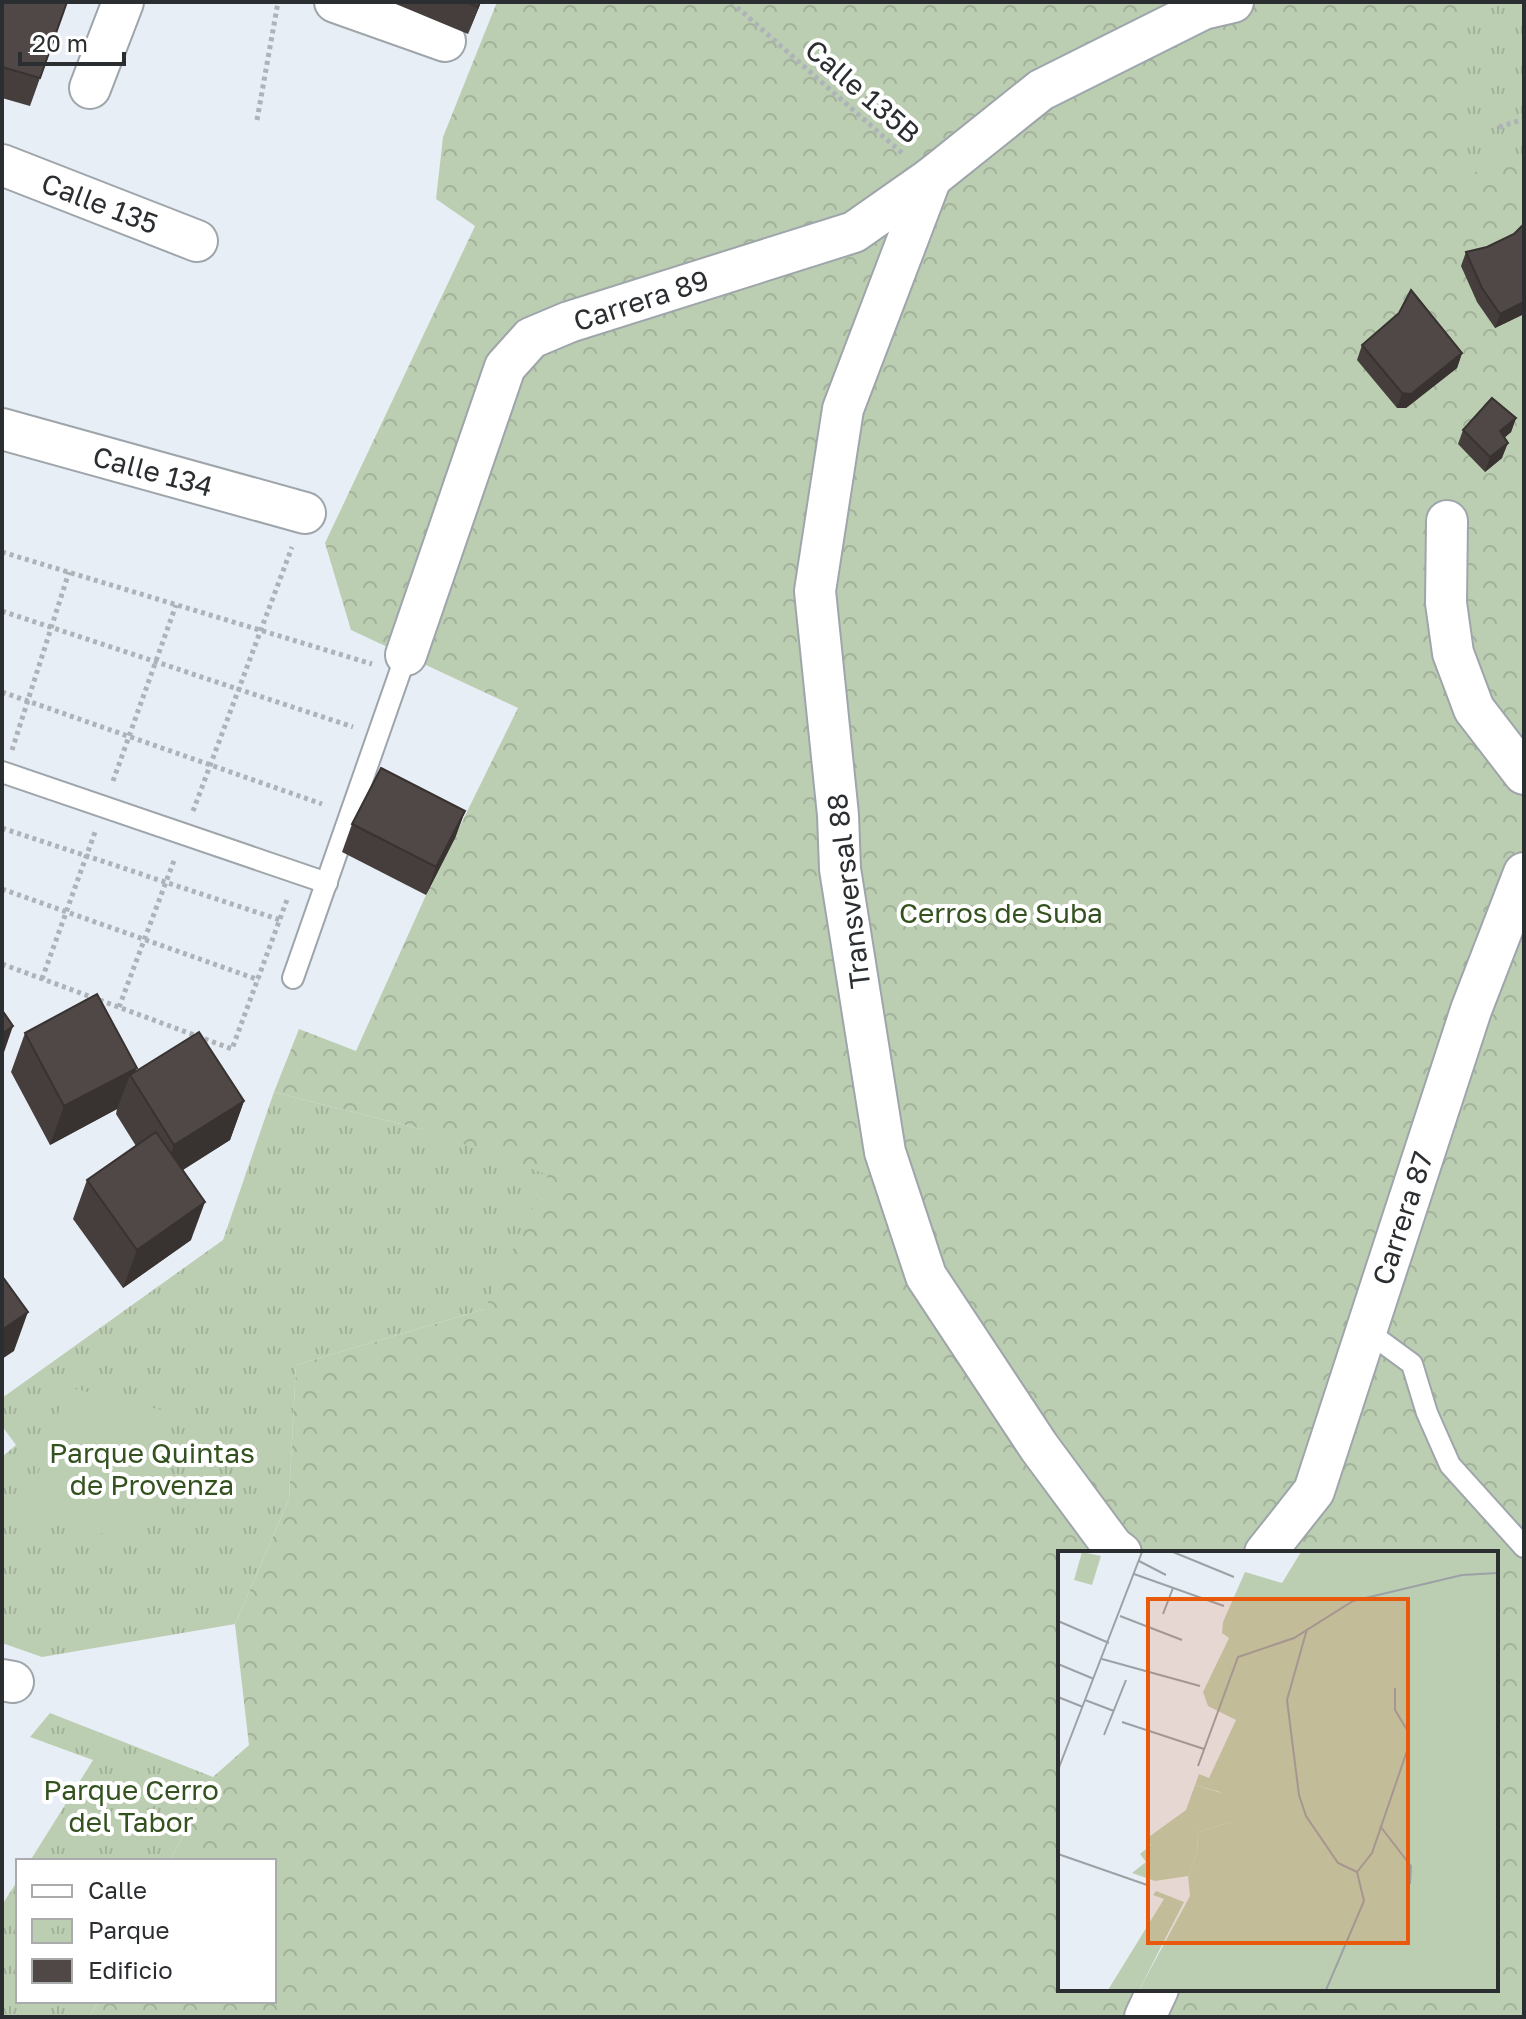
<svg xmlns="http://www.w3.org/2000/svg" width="1526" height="2019" viewBox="0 0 1526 2019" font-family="'Golos Text',sans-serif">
<defs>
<pattern id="forest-crowns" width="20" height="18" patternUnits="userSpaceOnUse" patternTransform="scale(2)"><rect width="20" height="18" fill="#bcceb2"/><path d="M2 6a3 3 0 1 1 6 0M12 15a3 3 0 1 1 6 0" fill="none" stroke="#a2b199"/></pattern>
<pattern id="park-tufts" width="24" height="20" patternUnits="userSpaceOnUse" patternTransform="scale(2)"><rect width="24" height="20" fill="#bcceb2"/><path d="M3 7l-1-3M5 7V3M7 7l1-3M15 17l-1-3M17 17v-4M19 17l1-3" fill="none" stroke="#a2b199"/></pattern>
</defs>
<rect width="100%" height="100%" fill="#e7eef5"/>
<path fill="url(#forest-crowns)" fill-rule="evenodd" d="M497,2H1524V2017H90L98,2001H274V1861H170L213,1777L249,1745L235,1624L289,1499L296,1365L485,1309L425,1130L274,1092L299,1029L356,1051L426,895L518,708L351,630L325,543L475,226L436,199L443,137ZM1060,1553H1496V1989H1060Z"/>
<g fill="url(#park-tufts)">
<polygon points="1458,2 1524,2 1524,158 1457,177"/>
<polygon points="274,1092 425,1130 548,1175 485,1309 296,1365 289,1499 235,1624 42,1657 2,1643 2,1457 16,1445 2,1426 2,1398 223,1240"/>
<polygon points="50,1713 213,1777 170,1861 30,1861 93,1760 30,1737"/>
<polygon points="18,1880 18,2001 98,2001 90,2017 2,2017 2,1905"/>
</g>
<polygon fill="#bcceb2" points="67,1387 170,1412 130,1541 25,1513"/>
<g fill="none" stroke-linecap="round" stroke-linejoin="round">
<g stroke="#9ea5ab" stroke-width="24">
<g id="lane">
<polyline points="2,772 327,883"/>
<polyline points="293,978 406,655"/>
<polyline points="1364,1333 1382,1342 1412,1364 1427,1413 1450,1465 1524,1547"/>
</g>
</g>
<g stroke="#9ea5ab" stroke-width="44">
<g id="street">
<polyline points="335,2 445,41"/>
<polyline points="90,88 123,2"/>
<polyline points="2,165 197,241"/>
<polyline points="931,178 843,409 815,591 838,815 840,869 885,1152 926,1276 1039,1447 1113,1547 1121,1553"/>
<polyline points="2,429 305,513"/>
<polyline points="1447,521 1446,603 1453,653 1474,709 1524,774"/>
<polyline points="406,655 505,367 531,338 569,322 854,232 931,178 1041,90 1203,9 1233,2"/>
<polyline points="1265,1553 1314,1491 1471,1010 1524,873"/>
<polyline points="2,1680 13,1682"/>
<polyline points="1145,2017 1158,1989"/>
</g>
</g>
<g stroke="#adb3b8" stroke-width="5" stroke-dasharray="4 4" stroke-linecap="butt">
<polyline points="731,2 903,154"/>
<polyline points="257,120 278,2"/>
<polyline points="1499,127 1524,119"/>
<polyline points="2,552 372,664"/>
<polyline points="2,611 353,727"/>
<polyline points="2,692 322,804"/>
<polyline points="12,750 69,572"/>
<polyline points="113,781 176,605"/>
<polyline points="193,811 292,547"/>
<polyline points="2,828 280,920"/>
<polyline points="2,889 259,980"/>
<polyline points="2,964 232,1049 288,897"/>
<polyline points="42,979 95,832"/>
<polyline points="119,1007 175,858"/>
</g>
<use href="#lane" stroke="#fff" stroke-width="20"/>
<use href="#street" stroke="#fff" stroke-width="40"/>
</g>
<g fill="#453e3c">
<polygon points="2,2 40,78 30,106 2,98"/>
<polygon points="391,2 481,2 468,34"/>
<polygon points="1466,252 1524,314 1495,328 1477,302 1461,266"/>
<polygon points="1362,345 1462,353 1457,368 1406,408 1397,408 1357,360"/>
<polygon points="1516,418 1511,432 1504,438 1502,458 1485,472 1458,444 1463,430"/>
<polygon points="465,811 455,838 426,895 342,852 352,824"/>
<polygon points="25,1033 135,1072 244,1101 230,1140 183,1170 191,1240 123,1288 73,1219 87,1180 136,1146 116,1114 117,1109 50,1145 11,1072"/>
</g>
<g fill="#383231">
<polygon points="479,2 481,2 468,34 478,7"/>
<polygon points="1524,302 1524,314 1495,328 1500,314"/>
<polygon points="1462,353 1457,368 1406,408 1397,408 1402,393"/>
<polygon points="1516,418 1511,432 1495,446 1500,431"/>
<polygon points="1508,443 1502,458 1485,472 1490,457"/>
<polygon points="465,811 455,838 426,895 436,867"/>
<polygon points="13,1026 2,1058 2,1034"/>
<polygon points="137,1068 132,1079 130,1075 117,1109 50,1145 64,1106"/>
<polygon points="244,1101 230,1140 160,1184 174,1145"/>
<polygon points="205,1202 191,1240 123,1288 137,1250"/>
<polygon points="28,1312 14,1351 2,1359 2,1330"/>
</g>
<g fill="#504846" stroke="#383231" stroke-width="2">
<polygon points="2,2 67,2 40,78 2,67"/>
<polygon points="467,2 479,2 478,7"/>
<polygon points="1524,224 1524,302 1500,314 1482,288 1466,252 1487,247 1514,234"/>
<polygon points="1411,290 1462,353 1411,394 1402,393 1362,345 1399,313"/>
<polygon points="1492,398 1516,418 1500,431 1508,443 1490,457 1463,430"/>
<polygon points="381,768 465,811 436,867 352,824"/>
<polygon points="97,994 137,1068 64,1106 25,1033"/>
<polygon points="2,1010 13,1026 2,1034"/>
<polygon points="199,1032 244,1101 174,1145 130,1075"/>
<polygon points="156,1132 205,1202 137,1250 87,1180"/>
<polygon points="2,1276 28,1312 2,1330"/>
</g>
<g text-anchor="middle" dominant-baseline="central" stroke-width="8" stroke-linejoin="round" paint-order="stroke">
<g font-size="28" fill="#2b2e30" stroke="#fff">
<text transform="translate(863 91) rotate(41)">Calle 135B</text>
<text transform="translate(100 203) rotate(21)">Calle 135</text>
<text transform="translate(641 300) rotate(-18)">Carrera 89</text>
<text transform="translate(153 471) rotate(15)">Calle 134</text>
<text transform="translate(848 891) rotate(-97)">Transversal 88</text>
<text transform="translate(1402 1218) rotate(-72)">Carrera 87</text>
</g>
<g font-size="28" fill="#34521f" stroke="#fff">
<text x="1001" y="912">Cerros de Suba</text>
<text x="152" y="1452">Parque Quintas<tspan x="152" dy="32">de Provenza</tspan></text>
<text x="131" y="1789">Parque Cerro<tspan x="131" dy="32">del Tabor</tspan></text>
</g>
</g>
<g transform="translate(1058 1551)">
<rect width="440" height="440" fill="#e7eef5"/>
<path d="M243,1H440V439H81L132,345L130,325L139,303L140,281L173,271L162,241L137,234L141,223L151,227L178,169L150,155L145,141L171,87L164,82L165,71L187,21L224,32Z" fill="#bcceb2"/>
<path d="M24,1L43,5L34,34L16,29ZM417,28L440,30V78L395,69L338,78V47ZM137,234L183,248L173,271L140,281L139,303L130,325L97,330L74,322L88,311L82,303L93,294L88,288L128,259ZM98,340L126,351L81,439H50L106,348L95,344Z" fill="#bcceb2"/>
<path d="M95 297a12 12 0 1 1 24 0a12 12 0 1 1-24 0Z" fill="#bcceb2"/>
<path fill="none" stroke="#9ca1a6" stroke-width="2" d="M115,1L176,26M81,10L108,24M76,23L166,55M105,63L115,37M62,65L124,89M0,70L51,92M249,78L229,149L241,244L248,265L280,312L299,321M44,108L142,135M0,113L36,128M0,146L25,156M27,149L56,160M64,171L146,198M46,184L68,129M140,215L180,106L236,87L295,50L404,24L440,22M0,219L84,1M322,275L353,315L352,333M0,303L92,335M299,321L314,302L350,197L351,182L337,159V137M440,388V417M268,439L306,350L299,321"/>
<path fill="#e8590c" fill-opacity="0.15" stroke="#e8590c" stroke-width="4" d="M90,48H350V392H90Z"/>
<rect width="440" height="440" fill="none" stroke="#2b2e30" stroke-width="4"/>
</g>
<rect width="1526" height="2019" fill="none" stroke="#2b2e30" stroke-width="8"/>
<rect x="16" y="1859" width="260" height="144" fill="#ffffff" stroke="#aaabac" stroke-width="2"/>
<rect x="32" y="1885" width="40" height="12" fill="#ffffff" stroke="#aaabac" stroke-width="2"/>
<text x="88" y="1899" font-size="24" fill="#2b2e30">Calle</text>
<rect x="32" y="1919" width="40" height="24" fill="url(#park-tufts)" stroke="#aaabac" stroke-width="2"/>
<text x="88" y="1939" font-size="24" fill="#2b2e30">Parque</text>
<rect x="32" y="1959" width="40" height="24" fill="#504846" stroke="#aaabac" stroke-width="2"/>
<text x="88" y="1979" font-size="24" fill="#2b2e30">Edificio</text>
<path d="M20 52v12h104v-12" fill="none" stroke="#2b2e30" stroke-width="4"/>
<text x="32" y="52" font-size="24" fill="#2b2e30" stroke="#ffffff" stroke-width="6" paint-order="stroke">20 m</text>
</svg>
